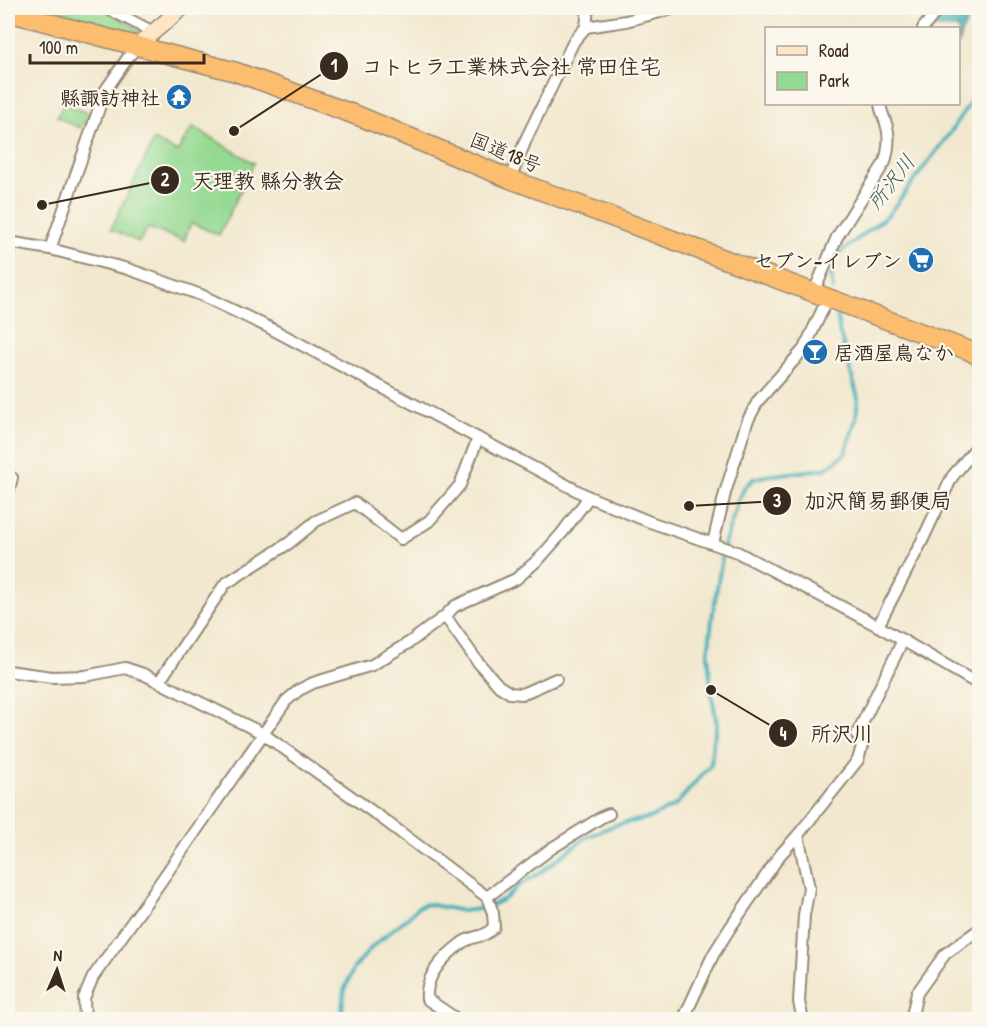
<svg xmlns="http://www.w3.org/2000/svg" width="987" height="1027" viewBox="0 0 987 1027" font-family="'Patrick Hand','Klee One',sans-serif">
<rect width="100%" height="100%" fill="#fbf7ec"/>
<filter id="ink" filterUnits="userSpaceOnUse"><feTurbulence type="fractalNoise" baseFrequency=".0167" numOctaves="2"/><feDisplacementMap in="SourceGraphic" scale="12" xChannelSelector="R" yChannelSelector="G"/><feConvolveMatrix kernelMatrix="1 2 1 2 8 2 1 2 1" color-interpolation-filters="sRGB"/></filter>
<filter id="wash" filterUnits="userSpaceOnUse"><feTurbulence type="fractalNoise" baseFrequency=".008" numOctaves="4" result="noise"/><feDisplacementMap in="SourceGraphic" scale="24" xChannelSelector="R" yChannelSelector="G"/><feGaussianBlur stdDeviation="1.35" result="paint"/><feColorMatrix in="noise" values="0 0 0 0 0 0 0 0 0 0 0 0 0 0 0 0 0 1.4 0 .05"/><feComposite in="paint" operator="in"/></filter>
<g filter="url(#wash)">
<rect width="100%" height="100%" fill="#f2e8cf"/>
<g fill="#94d992" stroke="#688258" stroke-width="1.5">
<polygon points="30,8 103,8 141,31 134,34 29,9"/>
<polygon points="64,104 91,114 80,128 57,117"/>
<polygon points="193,127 254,163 219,235 191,223 184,241 148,228 139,242 111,229 154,140 177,152"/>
</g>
<polygon fill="#3daeb8" stroke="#3c6c6b" stroke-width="1.5" points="948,8 979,8 979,20 977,19 967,22 961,34 959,45 958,28 930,28"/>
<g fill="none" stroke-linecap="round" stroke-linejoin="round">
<g stroke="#3daeb8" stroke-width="4">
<polyline points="833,290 831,274 836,256 888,215 950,133 980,88"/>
<polyline points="341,1020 344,990 354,968 372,947 392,930 409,917 418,907 427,904 463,911 486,908 506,898 518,886 541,872 585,838 615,825 649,818 675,806 711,764 713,741 717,725 711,690 708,654 713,612 724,546 739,498 745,487 753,479 765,476 825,469 845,454 856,419 858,398 839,330 837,313"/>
</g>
</g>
</g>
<g filter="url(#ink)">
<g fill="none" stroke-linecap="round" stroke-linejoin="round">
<g stroke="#968976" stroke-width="14">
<g id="street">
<polyline points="107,8 153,32"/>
<polyline points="586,27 588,8"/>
<polyline points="923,28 939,8"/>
<polyline points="510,179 527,137 574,41 586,27 626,21 675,8"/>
<polyline points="8,242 50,249 128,269 201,295 268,327 589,497 650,522 737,552 878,626 980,685"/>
<polyline points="50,249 105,91 129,56 138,46"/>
<path d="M814,292L837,237L885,162C888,151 890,138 887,127C885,119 881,112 880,104"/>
<polyline points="8,476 12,478 8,493"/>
<polyline points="713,543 725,493 747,422 758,401 804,349 828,298"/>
<polyline points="445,616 477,661 499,686 510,693 522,694 556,679"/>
<polyline points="878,626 922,541 952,477 980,443"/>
<path d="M8,671L52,677L85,676L125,668L143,674L262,733L380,817L487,897L493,913L494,927C483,939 478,934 465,941C461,943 457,947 453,950C439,962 425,978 427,999L458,1020"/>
<polyline points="159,682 225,584 289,543 316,521 355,503 401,539 429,521 460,485 478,438"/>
<polyline points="798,835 809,888 804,915 799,1002 803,1020"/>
<polyline points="487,897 552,848 602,817 609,814"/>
<polyline points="85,1020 84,998 93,977 150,897 286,701 299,690 313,683 372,665 410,642 445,616 455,606 516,579 540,558 562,533 589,497"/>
<polyline points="683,1020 713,955 730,928 780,855 798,835 858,760 862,746 857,734 903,640"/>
<polyline points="911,1020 917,993 945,954 980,929"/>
</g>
</g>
<g stroke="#968976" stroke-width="18">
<polyline id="secondary" points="138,46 145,39 182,8"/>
</g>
<g stroke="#968976" stroke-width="21">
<polyline id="highway" points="8,12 236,72 361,117 510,179 970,351 980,357"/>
</g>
<use href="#street" stroke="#fff" stroke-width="10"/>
<use href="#secondary" stroke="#fee5c5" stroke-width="15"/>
<use href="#highway" stroke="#fcbd6e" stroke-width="18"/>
</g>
</g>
<defs>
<g id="temple-disc" transform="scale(1.35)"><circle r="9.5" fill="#1f6fb2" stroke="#fbf7ec"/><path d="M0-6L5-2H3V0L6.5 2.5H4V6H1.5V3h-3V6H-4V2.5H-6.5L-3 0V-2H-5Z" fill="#fff"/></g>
<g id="supermarket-disc" transform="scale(1.35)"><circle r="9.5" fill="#1f6fb2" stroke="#fbf7ec"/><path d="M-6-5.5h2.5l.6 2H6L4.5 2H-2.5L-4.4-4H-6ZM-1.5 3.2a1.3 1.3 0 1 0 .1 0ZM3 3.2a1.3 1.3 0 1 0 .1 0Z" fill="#fff"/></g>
<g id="bar-disc" transform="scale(1.35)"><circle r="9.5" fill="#1f6fb2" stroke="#fbf7ec"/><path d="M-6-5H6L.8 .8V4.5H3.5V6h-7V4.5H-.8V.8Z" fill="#fff"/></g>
</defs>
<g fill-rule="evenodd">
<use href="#temple-disc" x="179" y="97"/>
<use href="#supermarket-disc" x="921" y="260"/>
<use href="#bar-disc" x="815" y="352"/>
</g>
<g text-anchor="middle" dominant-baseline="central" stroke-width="4.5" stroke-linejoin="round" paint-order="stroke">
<g font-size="20" font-weight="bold" fill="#3b2a1e" stroke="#fbf7ec" text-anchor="end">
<text x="160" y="97">縣諏訪神社</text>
<text x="902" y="260">セブン-イレブン</text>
<text x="834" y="352" text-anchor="start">居酒屋鳥なか</text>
</g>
<g font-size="20" fill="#3b2a1e" stroke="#fbf7ec">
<text transform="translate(506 152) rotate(22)">国道18号</text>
</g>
<g font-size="21" font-style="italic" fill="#3c5f5c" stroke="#fbf7ec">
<text transform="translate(891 182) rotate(-52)">所沢川</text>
</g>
</g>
<path fill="none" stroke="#3b2a1e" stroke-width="2" d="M234 131L334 66M42 205L165 180M689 506L777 501M711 690L783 733"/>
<g fill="#3b2a1e" stroke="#fbf7ec" stroke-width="2">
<circle cx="234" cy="131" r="6"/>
<circle cx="42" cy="205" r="6"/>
<circle cx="689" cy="506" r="6"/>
<circle cx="711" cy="690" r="6"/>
<circle cx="334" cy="66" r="15"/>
<circle cx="165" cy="180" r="15"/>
<circle cx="777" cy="501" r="15"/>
<circle cx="783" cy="733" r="15"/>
</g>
<g font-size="18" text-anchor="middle" font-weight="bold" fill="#fff">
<text x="334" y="72">1</text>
<text x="165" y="186">2</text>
<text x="777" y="507">3</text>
<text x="783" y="740">4</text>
</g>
<g font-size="21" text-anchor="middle" font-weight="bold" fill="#3b2a1e" stroke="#fbf7ec" stroke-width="4.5" stroke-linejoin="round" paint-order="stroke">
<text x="511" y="74">コトヒラ工業株式会社 常田住宅</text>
<text x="268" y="188">天理教 縣分教会</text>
<text x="878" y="508">加沢簡易郵便局</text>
<text x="842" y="741">所沢川</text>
</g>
<rect width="987" height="1027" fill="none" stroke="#fbf7ec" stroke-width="30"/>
<rect x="765" y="27" width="195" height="78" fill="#fbf7ec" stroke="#aea59a" stroke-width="1.5"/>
<rect x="777" y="46" width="30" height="9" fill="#fee5c5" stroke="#aea59a" stroke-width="1.5"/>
<text x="819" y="57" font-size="18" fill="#3b2a1e">Road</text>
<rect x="777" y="72" width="30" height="18" fill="#94d992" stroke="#aea59a" stroke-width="1.5"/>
<text x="819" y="87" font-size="18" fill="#3b2a1e">Park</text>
<g transform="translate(57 970) rotate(3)" stroke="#fbf7ec" stroke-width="4.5" paint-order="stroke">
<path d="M0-4.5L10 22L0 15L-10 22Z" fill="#3b2a1e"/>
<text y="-9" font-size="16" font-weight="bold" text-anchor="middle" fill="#3b2a1e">N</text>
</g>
<path d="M30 54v9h174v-9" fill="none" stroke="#3b2a1e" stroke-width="3"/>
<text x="39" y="54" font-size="18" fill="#3b2a1e" stroke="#fbf7ec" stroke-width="4.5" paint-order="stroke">100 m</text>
</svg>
